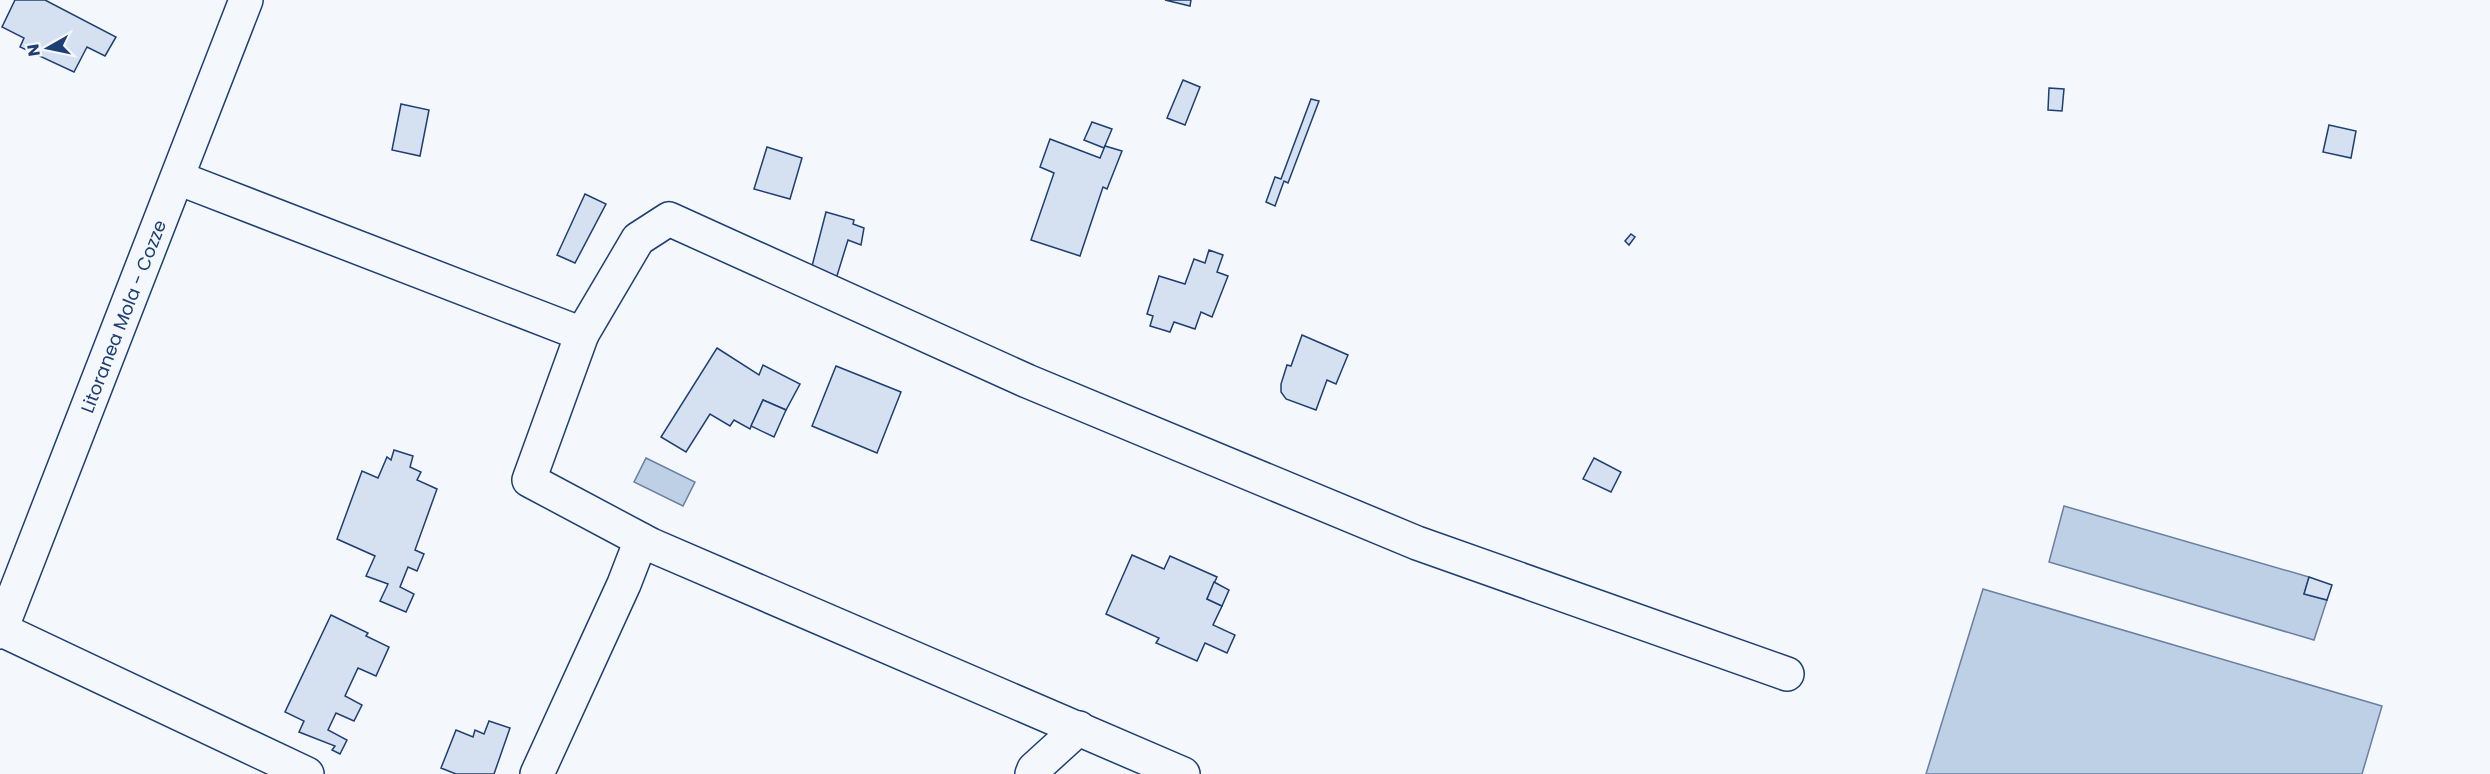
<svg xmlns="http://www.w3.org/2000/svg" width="2490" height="774" viewBox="0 0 2490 774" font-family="Poppins,sans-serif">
<rect width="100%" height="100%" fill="#f4f7fb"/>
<g fill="#bed0e5" stroke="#687fa3" stroke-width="1.5">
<polygon points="646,458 695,482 683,506 634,482"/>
<polygon points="2064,506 2309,577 2304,594 2327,600 2314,640 2049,562"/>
<polygon points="1983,589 2382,706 2362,774 1926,774"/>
</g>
<g fill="#d5e0f0" stroke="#1d3f73" stroke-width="1.5">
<polygon points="15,0 45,0 116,37 105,56 87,47 74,72 20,47 24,38 2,27"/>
<polygon points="1165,0 1191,0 1190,6"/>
<polygon points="1183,80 1200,87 1185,125 1167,118"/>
<polygon points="2049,88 2064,89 2062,111 2048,110"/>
<polygon points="1311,99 1319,101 1288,183 1284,181 1275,206 1266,202 1275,177 1281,179"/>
<polygon points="401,104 429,110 420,156 392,150"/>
<polygon points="1092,122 1112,129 1104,148 1084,140"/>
<polygon points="2329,125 2356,131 2351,158 2323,152"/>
<polygon points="1050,139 1100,158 1105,146 1122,151 1107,189 1103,187 1080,256 1031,240 1054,173 1040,167"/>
<polygon points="767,147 802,158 790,199 754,189"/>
<polygon points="585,194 606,204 575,263 557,255"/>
<polygon points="826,212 854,220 853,224 864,228 861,245 848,240 836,279 811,270"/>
<polygon points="1631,234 1635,237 1629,245 1625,241"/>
<polygon points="1209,250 1223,255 1217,272 1228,276 1212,317 1201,312 1195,329 1174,322 1170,332 1150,326 1153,316 1147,314 1159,276 1185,284 1194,259 1205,263"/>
<polygon points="1302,335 1348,355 1336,384 1327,380 1316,410 1286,399 1281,392 1281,384 1287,365 1291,366"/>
<polygon points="717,348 759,375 763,365 800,384 786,410 763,400 750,429 734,420 730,426 710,414 686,452 661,437"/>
<polygon points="836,366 901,392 877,453 812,426"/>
<polygon points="763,400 786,410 774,437 751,426"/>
<polygon points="394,450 413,456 410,467 421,472 417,480 437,489 415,550 424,554 417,571 408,567 400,587 414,594 406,612 380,601 388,584 366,576 375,556 337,539 362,471 378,478 387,457 391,460"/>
<polygon points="1594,458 1621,472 1611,492 1583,479"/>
<polygon points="1132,555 1164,569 1170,556 1217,577 1207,599 1222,606 1213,625 1235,635 1227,653 1205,643 1197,661 1156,643 1159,638 1106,614"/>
<polygon points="2309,577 2332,585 2327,600 2304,594"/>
<polygon points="1214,582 1229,590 1222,606 1207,599"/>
<polygon points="331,615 368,633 366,636 389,647 376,676 358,668 345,696 362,705 354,721 336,713 328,730 347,740 340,754 332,750 335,746 299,732 304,721 285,712"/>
<polygon points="489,721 510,728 494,774 456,774 441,768 456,730 473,737 475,730 484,734"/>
</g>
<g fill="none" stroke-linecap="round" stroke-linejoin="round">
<g stroke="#1d3f73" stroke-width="36">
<g id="minor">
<polyline points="178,178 582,334 529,480 651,545 1183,774"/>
<polyline points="582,334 638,239 669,219 1027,381 1417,543 1787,674"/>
<polyline points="0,629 307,774"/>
<path id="s1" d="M0,632L246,0"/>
<polyline points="537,774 624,584 641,540"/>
<polyline points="1032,774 1034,769 1079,728"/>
</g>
</g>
<use href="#minor" stroke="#f4f7fb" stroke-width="33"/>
</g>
<g text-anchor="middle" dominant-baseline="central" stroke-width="4.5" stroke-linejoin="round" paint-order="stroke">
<g font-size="18" fill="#1d3f73" stroke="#f4f7fb">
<text stroke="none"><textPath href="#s1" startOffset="339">Litoranea Mola - Cozze</textPath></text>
</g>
</g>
<g transform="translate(48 48) rotate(261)" stroke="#f4f7fb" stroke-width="4.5" paint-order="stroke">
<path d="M0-4.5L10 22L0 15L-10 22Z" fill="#1d3f73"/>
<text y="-9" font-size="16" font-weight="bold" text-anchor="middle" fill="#1d3f73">N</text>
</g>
</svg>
